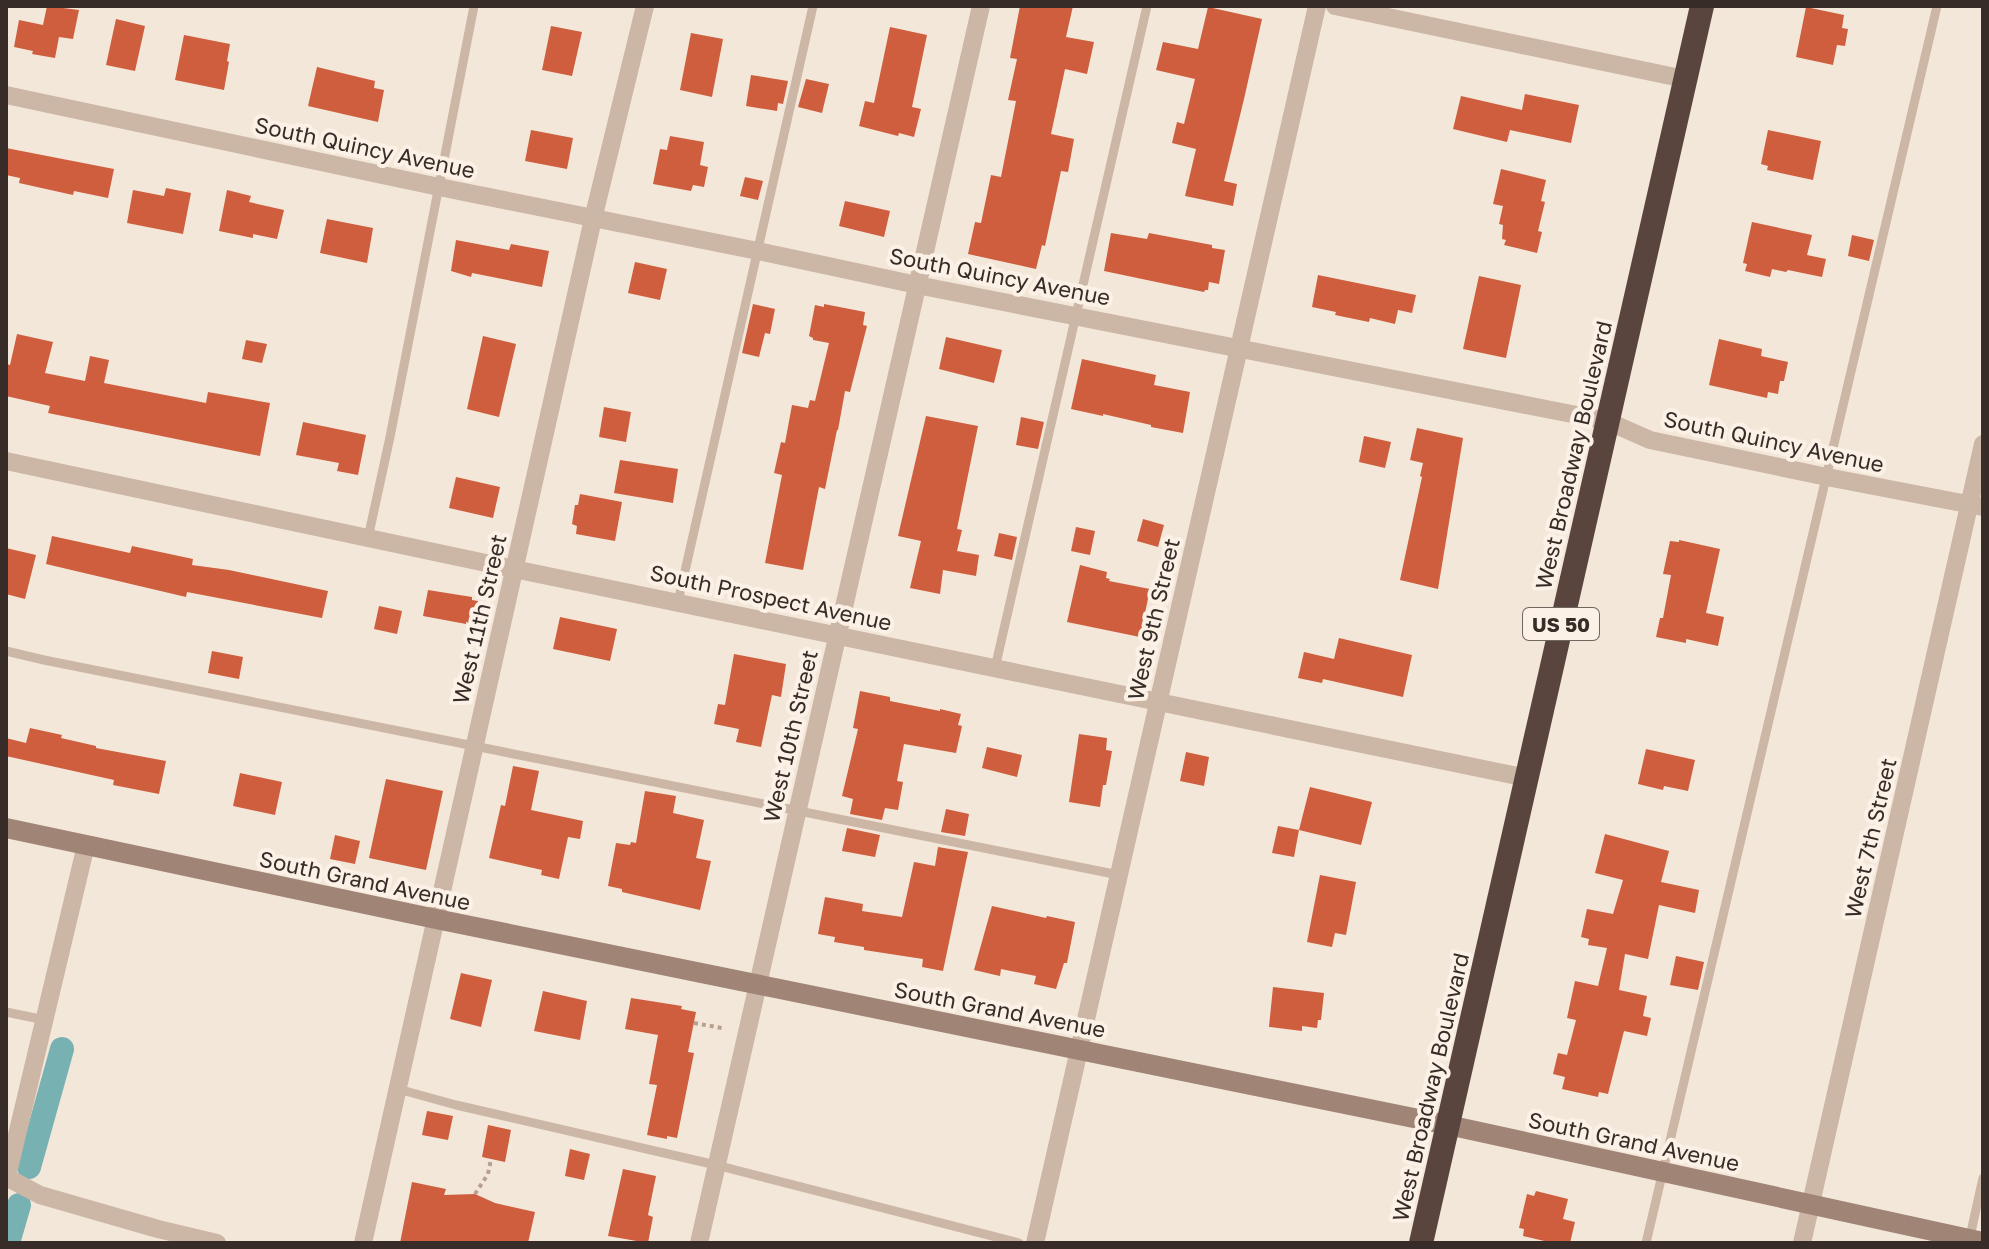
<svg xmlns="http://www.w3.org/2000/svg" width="1989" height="1249" viewBox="0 0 1989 1249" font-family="'Golos Text',sans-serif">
<rect width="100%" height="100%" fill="#f3e7da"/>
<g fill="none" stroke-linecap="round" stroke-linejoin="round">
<g stroke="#77b1b2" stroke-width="24">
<polyline points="29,1167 62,1049"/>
<polyline points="8,1243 19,1205"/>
</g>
</g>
<g fill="#ce5e3d">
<polygon points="47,6 79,10 73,39 59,37 55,58 32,54 33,51 14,47 19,20 43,25"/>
<polygon points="1020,6 1073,6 1066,37 1094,42 1087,74 1065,69 1051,134 1074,139 1068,172 1061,171 1045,246 1042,245 1036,269 968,254 975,222 981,223 991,175 1001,177 1016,101 1008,100 1017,59 1010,58"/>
<polygon points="1208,7 1262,19 1244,99 1224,181 1237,184 1233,206 1185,196 1196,149 1172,143 1177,122 1184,124 1195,79 1156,70 1163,42 1198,49"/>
<polygon points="1806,7 1844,15 1842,28 1848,29 1845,46 1837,45 1833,65 1796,57"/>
<polygon points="116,19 145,26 135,71 106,65"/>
<polygon points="551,26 582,32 572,76 542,70"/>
<polygon points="890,27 927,35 912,107 921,109 914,137 899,133 898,136 859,126 865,101 874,103"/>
<polygon points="691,33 723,39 712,97 680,90"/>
<polygon points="184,35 230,44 227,61 229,62 224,90 175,80"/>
<polygon points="317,67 375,81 374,88 384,90 378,122 308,106"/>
<polygon points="751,75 788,81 783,104 778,103 777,111 746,106"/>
<polygon points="806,79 829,84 822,113 798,107"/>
<polygon points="1525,94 1579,105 1571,143 1510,130 1507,142 1453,129 1461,96 1522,110"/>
<polygon points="531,130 573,138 567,169 525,161"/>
<polygon points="1768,130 1821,141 1813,180 1767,170 1768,166 1761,164"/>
<polygon points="670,136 704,142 700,165 708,167 704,187 693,185 691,191 653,184 660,149 667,150"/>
<polygon points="6,148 114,169 108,198 74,191 73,195 19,183 20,178 6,175"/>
<polygon points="1501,169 1546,180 1541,201 1545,202 1538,231 1542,232 1537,253 1504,245 1506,240 1502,239 1503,225 1499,224 1503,206 1493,204"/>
<polygon points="745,177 763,181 758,200 740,196"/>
<polygon points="166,188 191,193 183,234 127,223 133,190 164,196"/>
<polygon points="227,190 251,196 249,202 284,210 277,239 253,234 253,238 219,231"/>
<polygon points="845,201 890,211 884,237 839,226"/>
<polygon points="327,219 373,228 367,263 320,253"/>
<polygon points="1752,222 1812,235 1807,255 1826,259 1822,277 1788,270 1786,272 1772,269 1770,277 1745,271 1747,264 1743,263"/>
<polygon points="1111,233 1147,239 1149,233 1212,245 1212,248 1225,250 1219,284 1209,282 1208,290 1205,290 1204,292 1104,271"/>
<polygon points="1852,235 1874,240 1869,261 1848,256"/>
<polygon points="456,240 509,250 511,244 549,251 542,287 472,273 471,277 451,271"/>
<polygon points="635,262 667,269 660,300 628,293"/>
<polygon points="1318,275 1416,295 1412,313 1398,310 1395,324 1370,318 1369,322 1335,315 1336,312 1312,307"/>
<polygon points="1479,276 1521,285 1506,358 1463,349"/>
<polygon points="753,304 775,309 770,334 765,333 759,357 742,353"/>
<polygon points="824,304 865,312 863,325 867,326 850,392 845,391 838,430 837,430 825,489 819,487 803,570 765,563 782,475 774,473 781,442 785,443 792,405 808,408 810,400 815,401 829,343 813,340 813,338 809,336 815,305 824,307"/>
<polygon points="17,334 53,342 45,373 85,381 90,356 109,360 104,383 206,403 208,392 270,403 260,456 48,413 50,406 6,396 6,364 10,365"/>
<polygon points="483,336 516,344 499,417 467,409"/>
<polygon points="946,337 1002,350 994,383 939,369"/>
<polygon points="1719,339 1762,349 1761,356 1788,362 1784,381 1780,381 1778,394 1768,392 1767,398 1709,385"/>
<polygon points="246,340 267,344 262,363 242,359"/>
<polygon points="1082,359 1156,375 1154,385 1190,392 1183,433 1151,427 1151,425 1103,414 1103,416 1071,409"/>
<polygon points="604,407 631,412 626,442 599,437"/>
<polygon points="926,416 978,426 957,529 962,530 957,551 979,555 976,576 943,570 940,594 910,588 921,541 898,536"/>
<polygon points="1021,417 1044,422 1038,449 1016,445"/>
<polygon points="303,422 366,435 358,475 337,471 339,463 296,455"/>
<polygon points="1417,428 1463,438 1438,589 1400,580 1422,477 1420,476 1423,463 1410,460"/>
<polygon points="1364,436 1391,442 1385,468 1359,462"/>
<polygon points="620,460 678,469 673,503 614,493"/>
<polygon points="456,477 500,487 493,518 449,508"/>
<polygon points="580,494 622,502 615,541 576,534 577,526 572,524 575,505 578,505"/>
<polygon points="1143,519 1164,525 1158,547 1137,541"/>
<polygon points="1076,527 1095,531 1090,555 1071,551"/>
<polygon points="999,533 1017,537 1012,560 994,556"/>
<polygon points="52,536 130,553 132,546 193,559 192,565 229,570 328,591 322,618 187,592 186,597 46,564"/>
<polygon points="1679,540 1720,549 1706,613 1724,617 1718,646 1686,639 1686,643 1656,637 1660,618 1663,618 1671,575 1663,574 1670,541 1679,542"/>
<polygon points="6,548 36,555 25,599 6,594"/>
<polygon points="1080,565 1107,572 1106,578 1110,579 1109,581 1150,589 1140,637 1067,622"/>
<polygon points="428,590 472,597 472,600 478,601 473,624 466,622 466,624 423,616"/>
<polygon points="379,606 402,611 397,634 374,629"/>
<polygon points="560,617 617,629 610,661 553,649"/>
<polygon points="1339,638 1412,655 1403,697 1323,679 1322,683 1298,678 1304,652 1334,659"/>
<polygon points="212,651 243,657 239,679 208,673"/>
<polygon points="734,654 786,664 781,697 772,695 761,747 736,742 739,729 714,724 718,704 725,705"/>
<polygon points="860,691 890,697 890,701 940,711 940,709 961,714 958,725 962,726 956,753 904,744 897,781 903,782 898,810 885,808 882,820 850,814 853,799 842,796 858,729 853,728"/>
<polygon points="30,728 62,735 61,738 96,746 96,748 166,761 159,794 113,785 114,780 6,756 6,738 26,743"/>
<polygon points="1079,734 1107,738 1106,750 1112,751 1106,785 1103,785 1100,807 1069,802"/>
<polygon points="987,747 1022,755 1017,777 982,768"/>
<polygon points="1646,749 1695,760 1688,791 1664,786 1663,790 1638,784"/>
<polygon points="1186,752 1209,757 1204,786 1180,781"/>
<polygon points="513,766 539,771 531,810 583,821 580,839 568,837 559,879 541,875 542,870 489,858 501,805 505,806"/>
<polygon points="240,773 282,782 275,815 233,806"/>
<polygon points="386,779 443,791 426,870 369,858"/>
<polygon points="1310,787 1372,802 1361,845 1299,830"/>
<polygon points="645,791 676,796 673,813 704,820 696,858 711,861 700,910 622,892 622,889 608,886 616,843 630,845 631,842 636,843"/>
<polygon points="946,809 969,814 965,836 941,832"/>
<polygon points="1278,826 1299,830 1294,857 1272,853"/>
<polygon points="847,828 880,835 875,857 842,851"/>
<polygon points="1605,834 1669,851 1661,882 1699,890 1695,913 1659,905 1648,959 1625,954 1619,990 1647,996 1643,1016 1651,1018 1647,1036 1624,1031 1608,1094 1599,1092 1598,1097 1562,1089 1565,1077 1553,1074 1558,1053 1567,1055 1576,1020 1567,1018 1575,981 1598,986 1607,948 1588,945 1589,939 1581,937 1587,909 1613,914 1623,880 1595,873"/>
<polygon points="335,835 360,841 355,864 330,859"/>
<polygon points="938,847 968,852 943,971 922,967 923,959 864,950 864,947 834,942 835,937 818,934 825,897 863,904 862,911 902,917 914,862 935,866"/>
<polygon points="1320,875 1356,882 1346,935 1335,933 1332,947 1307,942"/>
<polygon points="992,906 1046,918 1047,916 1075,922 1067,963 1064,963 1056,989 1034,984 1036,976 1001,969 1000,976 974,970"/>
<polygon points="1676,956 1704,962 1698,990 1670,985"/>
<polygon points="461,973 492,980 481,1027 450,1019"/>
<polygon points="1273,987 1324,993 1321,1020 1318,1020 1317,1028 1302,1026 1302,1031 1269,1027"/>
<polygon points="543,991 587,1001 580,1040 534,1031"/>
<polygon points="631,998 682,1006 681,1009 696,1012 688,1052 694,1053 677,1138 667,1136 667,1139 647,1135 657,1085 649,1084 658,1035 625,1029"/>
<polygon points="427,1111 453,1116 448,1140 422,1135"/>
<polygon points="488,1125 511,1130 505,1162 482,1157"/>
<polygon points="570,1149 590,1154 584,1180 565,1176"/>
<polygon points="623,1169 656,1176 648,1215 653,1217 648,1243 608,1236"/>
<polygon points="412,1182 446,1189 444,1195 475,1194 495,1203 535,1212 528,1243 400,1243"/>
<polygon points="1536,1191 1568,1199 1563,1219 1575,1222 1570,1243 1553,1243 1523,1236 1524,1229 1519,1228 1527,1194 1534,1196"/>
</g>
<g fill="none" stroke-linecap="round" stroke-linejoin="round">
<g stroke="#b8a08f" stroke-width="4" stroke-dasharray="4 4" stroke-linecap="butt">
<polyline points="694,1023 722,1028"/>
<polyline points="475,1194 488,1174 491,1159"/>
</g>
<g stroke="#ccb6a5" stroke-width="9">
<polyline points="368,538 390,437 474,6"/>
<polyline points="678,602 813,6"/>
<polyline points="6,651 44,660 1119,875"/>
<polyline points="995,668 1147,6"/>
<polyline points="6,1012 45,1020"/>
<polyline points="398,1089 456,1105 716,1165 1019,1243"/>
<polyline points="1969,1241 1983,1178"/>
<polyline points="1646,1243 1937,6"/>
</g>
<g stroke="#ccb6a5" stroke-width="18">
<polyline points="1335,6 1685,79"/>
<polyline points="6,95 439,187 758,251 917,285 1607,421 1650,440 1827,477 1983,507"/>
<polyline points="6,461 514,569 1527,778"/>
<polyline points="6,1177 40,1195 158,1229 217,1243"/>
<polyline points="7,1177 86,845"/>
<polyline points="363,1243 593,219 645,6"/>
<polyline points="699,1243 981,6"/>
<polyline points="1035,1243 1317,6"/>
<polyline points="1802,1243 1983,444"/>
</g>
<polyline stroke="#a08576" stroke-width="20" points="6,828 436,919 1448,1125 1983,1242"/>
<polyline stroke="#59453d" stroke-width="24" points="1421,1243 1702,6"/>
</g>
<g text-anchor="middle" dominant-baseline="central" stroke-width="8" stroke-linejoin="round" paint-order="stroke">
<rect fill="#fbf1e6" stroke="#726760" stroke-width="2" x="1523" y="608" width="76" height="32" rx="6"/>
<g font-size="20" font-weight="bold" fill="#372c27">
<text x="1561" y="624">US 50</text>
</g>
<g font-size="22" fill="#372c27" stroke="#fbf1e6">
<text transform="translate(365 147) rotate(12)">South Quincy Avenue</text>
<text transform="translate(1000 276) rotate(11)">South Quincy Avenue</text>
<text transform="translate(1774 441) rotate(12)">South Quincy Avenue</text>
<text transform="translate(1573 455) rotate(-77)">West Broadway Boulevard</text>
<text transform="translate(771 597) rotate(12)">South Prospect Avenue</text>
<text transform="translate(479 619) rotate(-77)">West 11th Street</text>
<text transform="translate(1153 619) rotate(-77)">West 9th Street</text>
<text transform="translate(790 736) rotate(-77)">West 10th Street</text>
<text transform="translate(1870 838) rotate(-77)">West 7th Street</text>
<text transform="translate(365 880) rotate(12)">South Grand Avenue</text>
<text transform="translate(1000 1009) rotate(11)">South Grand Avenue</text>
<text transform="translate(1430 1087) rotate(-77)">West Broadway Boulevard</text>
<text transform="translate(1634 1141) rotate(12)">South Grand Avenue</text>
</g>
</g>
<rect width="1989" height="1249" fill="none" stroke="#372c27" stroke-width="16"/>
</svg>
